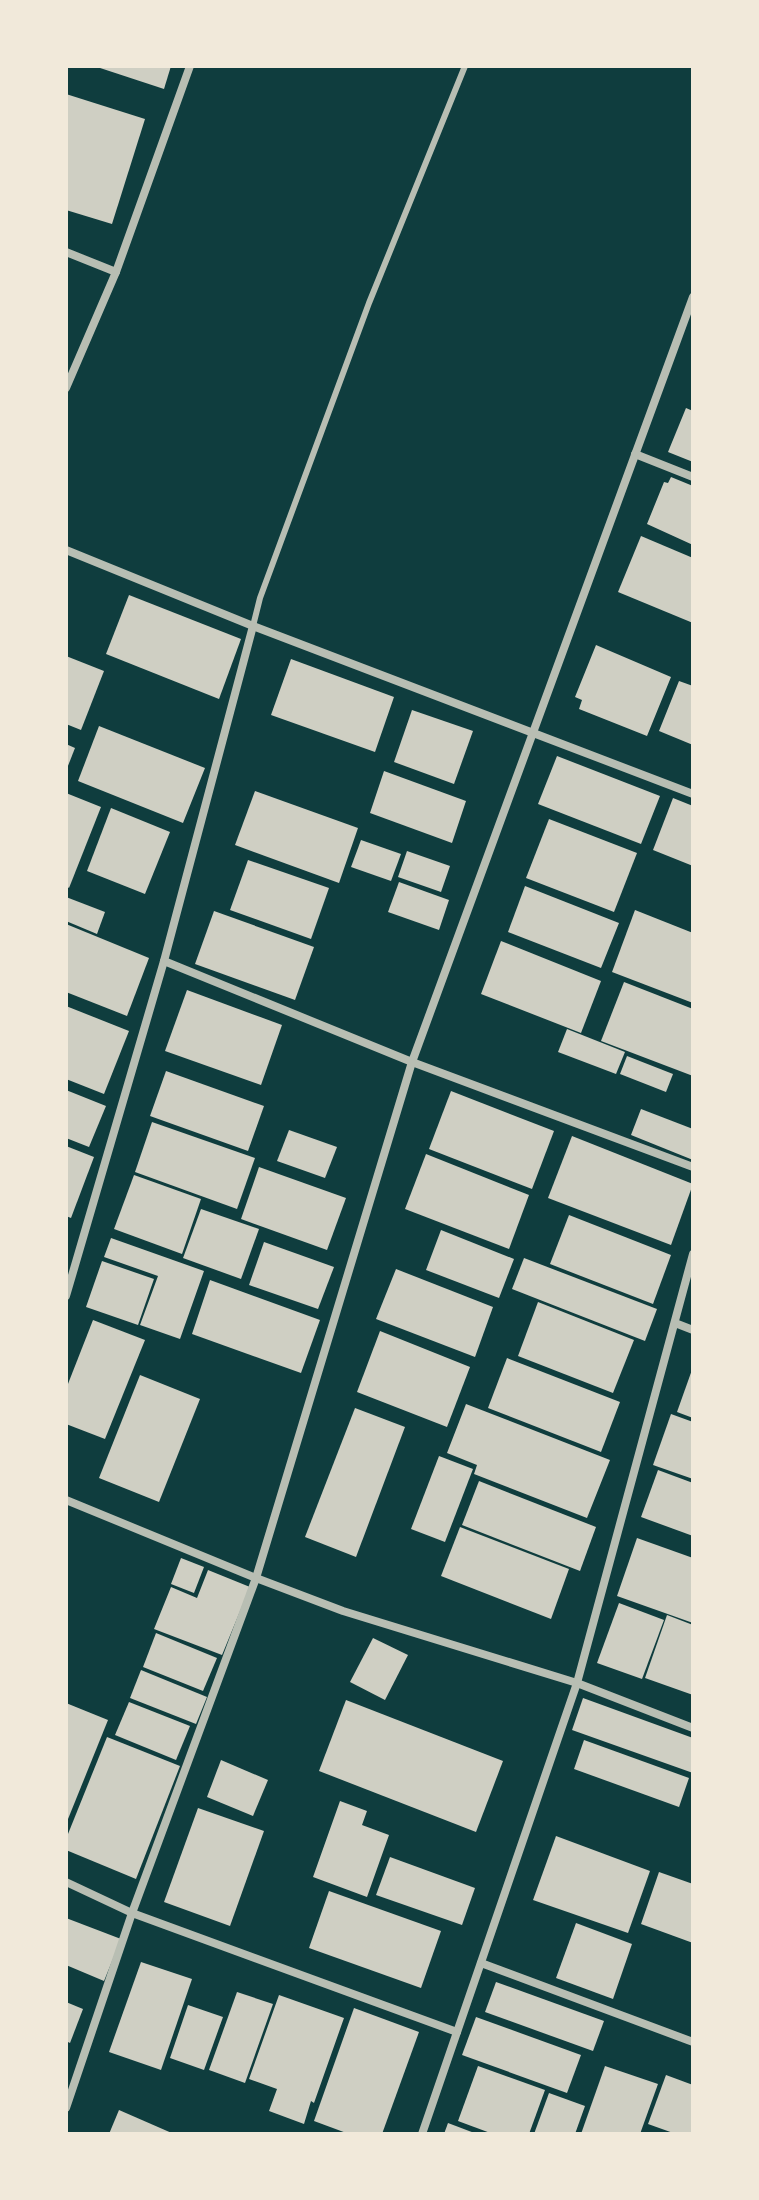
<svg xmlns="http://www.w3.org/2000/svg" width="759" height="2200" viewBox="0 0 759 2200" font-family="Jost,sans-serif">
<rect width="100%" height="100%" fill="#0f3d3e"/>
<g fill="#cfcfc3">
<polygon points="94,66 171,66 164,89"/>
<polygon points="66,94 145,119 112,224 66,210"/>
<polygon points="686,408 693,411 693,462 668,452"/>
<polygon points="671,477 693,486 693,545 647,524 664,482 668,483"/>
<polygon points="641,536 693,558 693,623 618,592"/>
<polygon points="129,595 241,639 219,699 106,654"/>
<polygon points="596,645 671,677 647,736 579,709 582,700 575,697"/>
<polygon points="66,656 104,671 81,730 66,724"/>
<polygon points="291,659 394,697 375,752 271,715"/>
<polygon points="679,681 693,686 693,745 659,731"/>
<polygon points="412,710 473,731 454,784 394,762"/>
<polygon points="99,726 205,768 183,823 78,781"/>
<polygon points="66,744 75,748 66,771"/>
<polygon points="557,756 660,796 641,844 538,804"/>
<polygon points="384,771 466,801 452,843 370,813"/>
<polygon points="255,791 358,828 339,883 235,845"/>
<polygon points="66,793 101,807 69,888 66,886"/>
<polygon points="673,798 693,806 693,866 653,850"/>
<polygon points="111,808 170,832 145,894 87,871"/>
<polygon points="549,819 637,853 614,912 526,878"/>
<polygon points="361,840 401,854 391,881 351,867"/>
<polygon points="407,851 450,866 441,892 398,877"/>
<polygon points="248,860 329,888 311,939 230,910"/>
<polygon points="399,882 449,900 439,930 388,912"/>
<polygon points="525,886 619,923 601,968 508,932"/>
<polygon points="66,897 105,912 97,934 66,921"/>
<polygon points="635,910 693,933 693,1003 612,972"/>
<polygon points="214,911 314,947 295,1000 195,964"/>
<polygon points="66,924 149,958 127,1016 66,992"/>
<polygon points="501,941 601,981 581,1033 481,994"/>
<polygon points="624,982 693,1009 693,1076 601,1041"/>
<polygon points="187,990 282,1025 261,1085 165,1051"/>
<polygon points="66,1006 129,1031 104,1094 66,1079"/>
<polygon points="567,1029 625,1052 616,1074 558,1052"/>
<polygon points="627,1056 673,1074 666,1092 620,1074"/>
<polygon points="166,1071 264,1106 248,1151 150,1116"/>
<polygon points="66,1090 106,1106 89,1147 66,1138"/>
<polygon points="451,1091 554,1131 532,1189 429,1149"/>
<polygon points="641,1109 693,1129 693,1160 631,1135"/>
<polygon points="152,1122 255,1158 237,1209 135,1172"/>
<polygon points="289,1130 337,1147 325,1178 277,1161"/>
<polygon points="572,1136 693,1184 671,1245 548,1198"/>
<polygon points="66,1146 94,1157 71,1218 66,1216"/>
<polygon points="426,1154 529,1195 509,1249 405,1209"/>
<polygon points="259,1167 346,1198 327,1250 241,1219"/>
<polygon points="134,1175 201,1199 182,1254 114,1229"/>
<polygon points="201,1209 259,1229 241,1279 183,1258"/>
<polygon points="569,1215 671,1255 653,1304 550,1264"/>
<polygon points="441,1230 514,1259 499,1298 426,1270"/>
<polygon points="111,1238 204,1271 180,1339 140,1325 158,1276 104,1257"/>
<polygon points="264,1242 334,1267 318,1309 249,1285"/>
<polygon points="524,1258 657,1309 645,1341 512,1289"/>
<polygon points="102,1261 154,1279 138,1325 86,1307"/>
<polygon points="396,1269 493,1307 475,1357 376,1319"/>
<polygon points="210,1280 320,1320 301,1373 192,1334"/>
<polygon points="538,1302 634,1340 613,1393 518,1356"/>
<polygon points="93,1320 145,1340 105,1439 66,1424 66,1389"/>
<polygon points="380,1331 470,1367 447,1427 357,1392"/>
<polygon points="507,1358 620,1402 601,1452 488,1408"/>
<polygon points="693,1367 693,1418 677,1412"/>
<polygon points="140,1375 200,1399 159,1502 99,1478"/>
<polygon points="466,1404 610,1460 587,1518 474,1474 477,1465 447,1453"/>
<polygon points="355,1408 405,1427 356,1557 305,1537"/>
<polygon points="671,1414 693,1422 693,1479 653,1465"/>
<polygon points="439,1456 473,1469 445,1542 411,1529"/>
<polygon points="658,1470 693,1483 693,1536 641,1517"/>
<polygon points="479,1481 596,1527 580,1571 462,1525"/>
<polygon points="460,1527 569,1569 551,1619 441,1576"/>
<polygon points="637,1538 693,1558 693,1623 617,1596"/>
<polygon points="181,1558 204,1567 194,1593 171,1584"/>
<polygon points="208,1570 250,1587 222,1655 154,1629 171,1587 197,1598"/>
<polygon points="619,1603 664,1620 642,1679 597,1663"/>
<polygon points="667,1615 693,1625 693,1695 645,1678"/>
<polygon points="156,1633 217,1658 203,1691 143,1667"/>
<polygon points="373,1638 408,1655 385,1700 350,1682"/>
<polygon points="141,1670 207,1697 196,1724 130,1698"/>
<polygon points="583,1698 693,1738 693,1773 572,1730"/>
<polygon points="346,1700 503,1761 476,1832 319,1771"/>
<polygon points="129,1702 190,1726 176,1760 115,1735"/>
<polygon points="66,1703 108,1720 66,1824"/>
<polygon points="107,1737 180,1766 136,1879 66,1850 66,1839"/>
<polygon points="584,1740 689,1778 679,1807 574,1769"/>
<polygon points="221,1760 268,1780 253,1816 207,1797"/>
<polygon points="340,1801 367,1811 362,1825 389,1835 367,1897 313,1877"/>
<polygon points="198,1808 264,1831 230,1926 164,1902"/>
<polygon points="556,1836 650,1871 628,1933 533,1900"/>
<polygon points="390,1857 475,1888 462,1925 376,1895"/>
<polygon points="659,1872 693,1884 693,1943 641,1924"/>
<polygon points="329,1891 441,1931 421,1988 309,1948"/>
<polygon points="66,1918 121,1939 104,1981 66,1965"/>
<polygon points="576,1923 632,1944 613,1999 556,1978"/>
<polygon points="141,1962 192,1979 161,2070 109,2052"/>
<polygon points="496,1982 604,2021 593,2051 485,2012"/>
<polygon points="237,1992 273,2004 245,2083 209,2070"/>
<polygon points="279,1995 344,2018 314,2103 311,2101 304,2124 269,2111 277,2089 249,2079"/>
<polygon points="66,2002 83,2009 70,2043 66,2041"/>
<polygon points="188,2005 223,2017 204,2070 170,2058"/>
<polygon points="354,2008 419,2032 382,2134 349,2134 314,2121"/>
<polygon points="476,2017 581,2055 567,2093 462,2055"/>
<polygon points="478,2066 545,2090 529,2134 493,2134 458,2121"/>
<polygon points="605,2066 658,2084 640,2134 581,2134"/>
<polygon points="666,2075 693,2085 693,2134 676,2134 648,2124"/>
<polygon points="549,2093 585,2106 575,2134 534,2134"/>
<polygon points="119,2110 174,2134 109,2134"/>
<polygon points="448,2123 477,2134 444,2134"/>
</g>
<g fill="none" stroke-linecap="round" stroke-linejoin="round">
<polyline stroke="#b8beb3" stroke-width="6" points="253,626 260,598 369,303 465,66"/>
<g stroke="#b8beb3" stroke-width="8">
<polyline points="66,252 116,272"/>
<polyline points="66,388 116,272 190,66"/>
<polyline points="635,454 693,477"/>
<polyline points="66,550 253,626 693,794"/>
<polyline points="164,961 412,1062 693,1167"/>
<polyline points="66,1296 164,961 253,626"/>
<polyline points="675,1323 693,1330"/>
<polyline points="66,1500 256,1578 343,1611 577,1683 693,1728"/>
<polyline points="66,1882 132,1913 457,2032"/>
<polyline points="481,1963 693,2042"/>
<polyline points="66,2108 132,1913 256,1578 412,1062 693,297"/>
<polyline points="422,2134 577,1683 693,1254"/>
</g>
</g>
<rect width="759" height="2200" fill="none" stroke="#f1e9da" stroke-width="136"/>
</svg>
